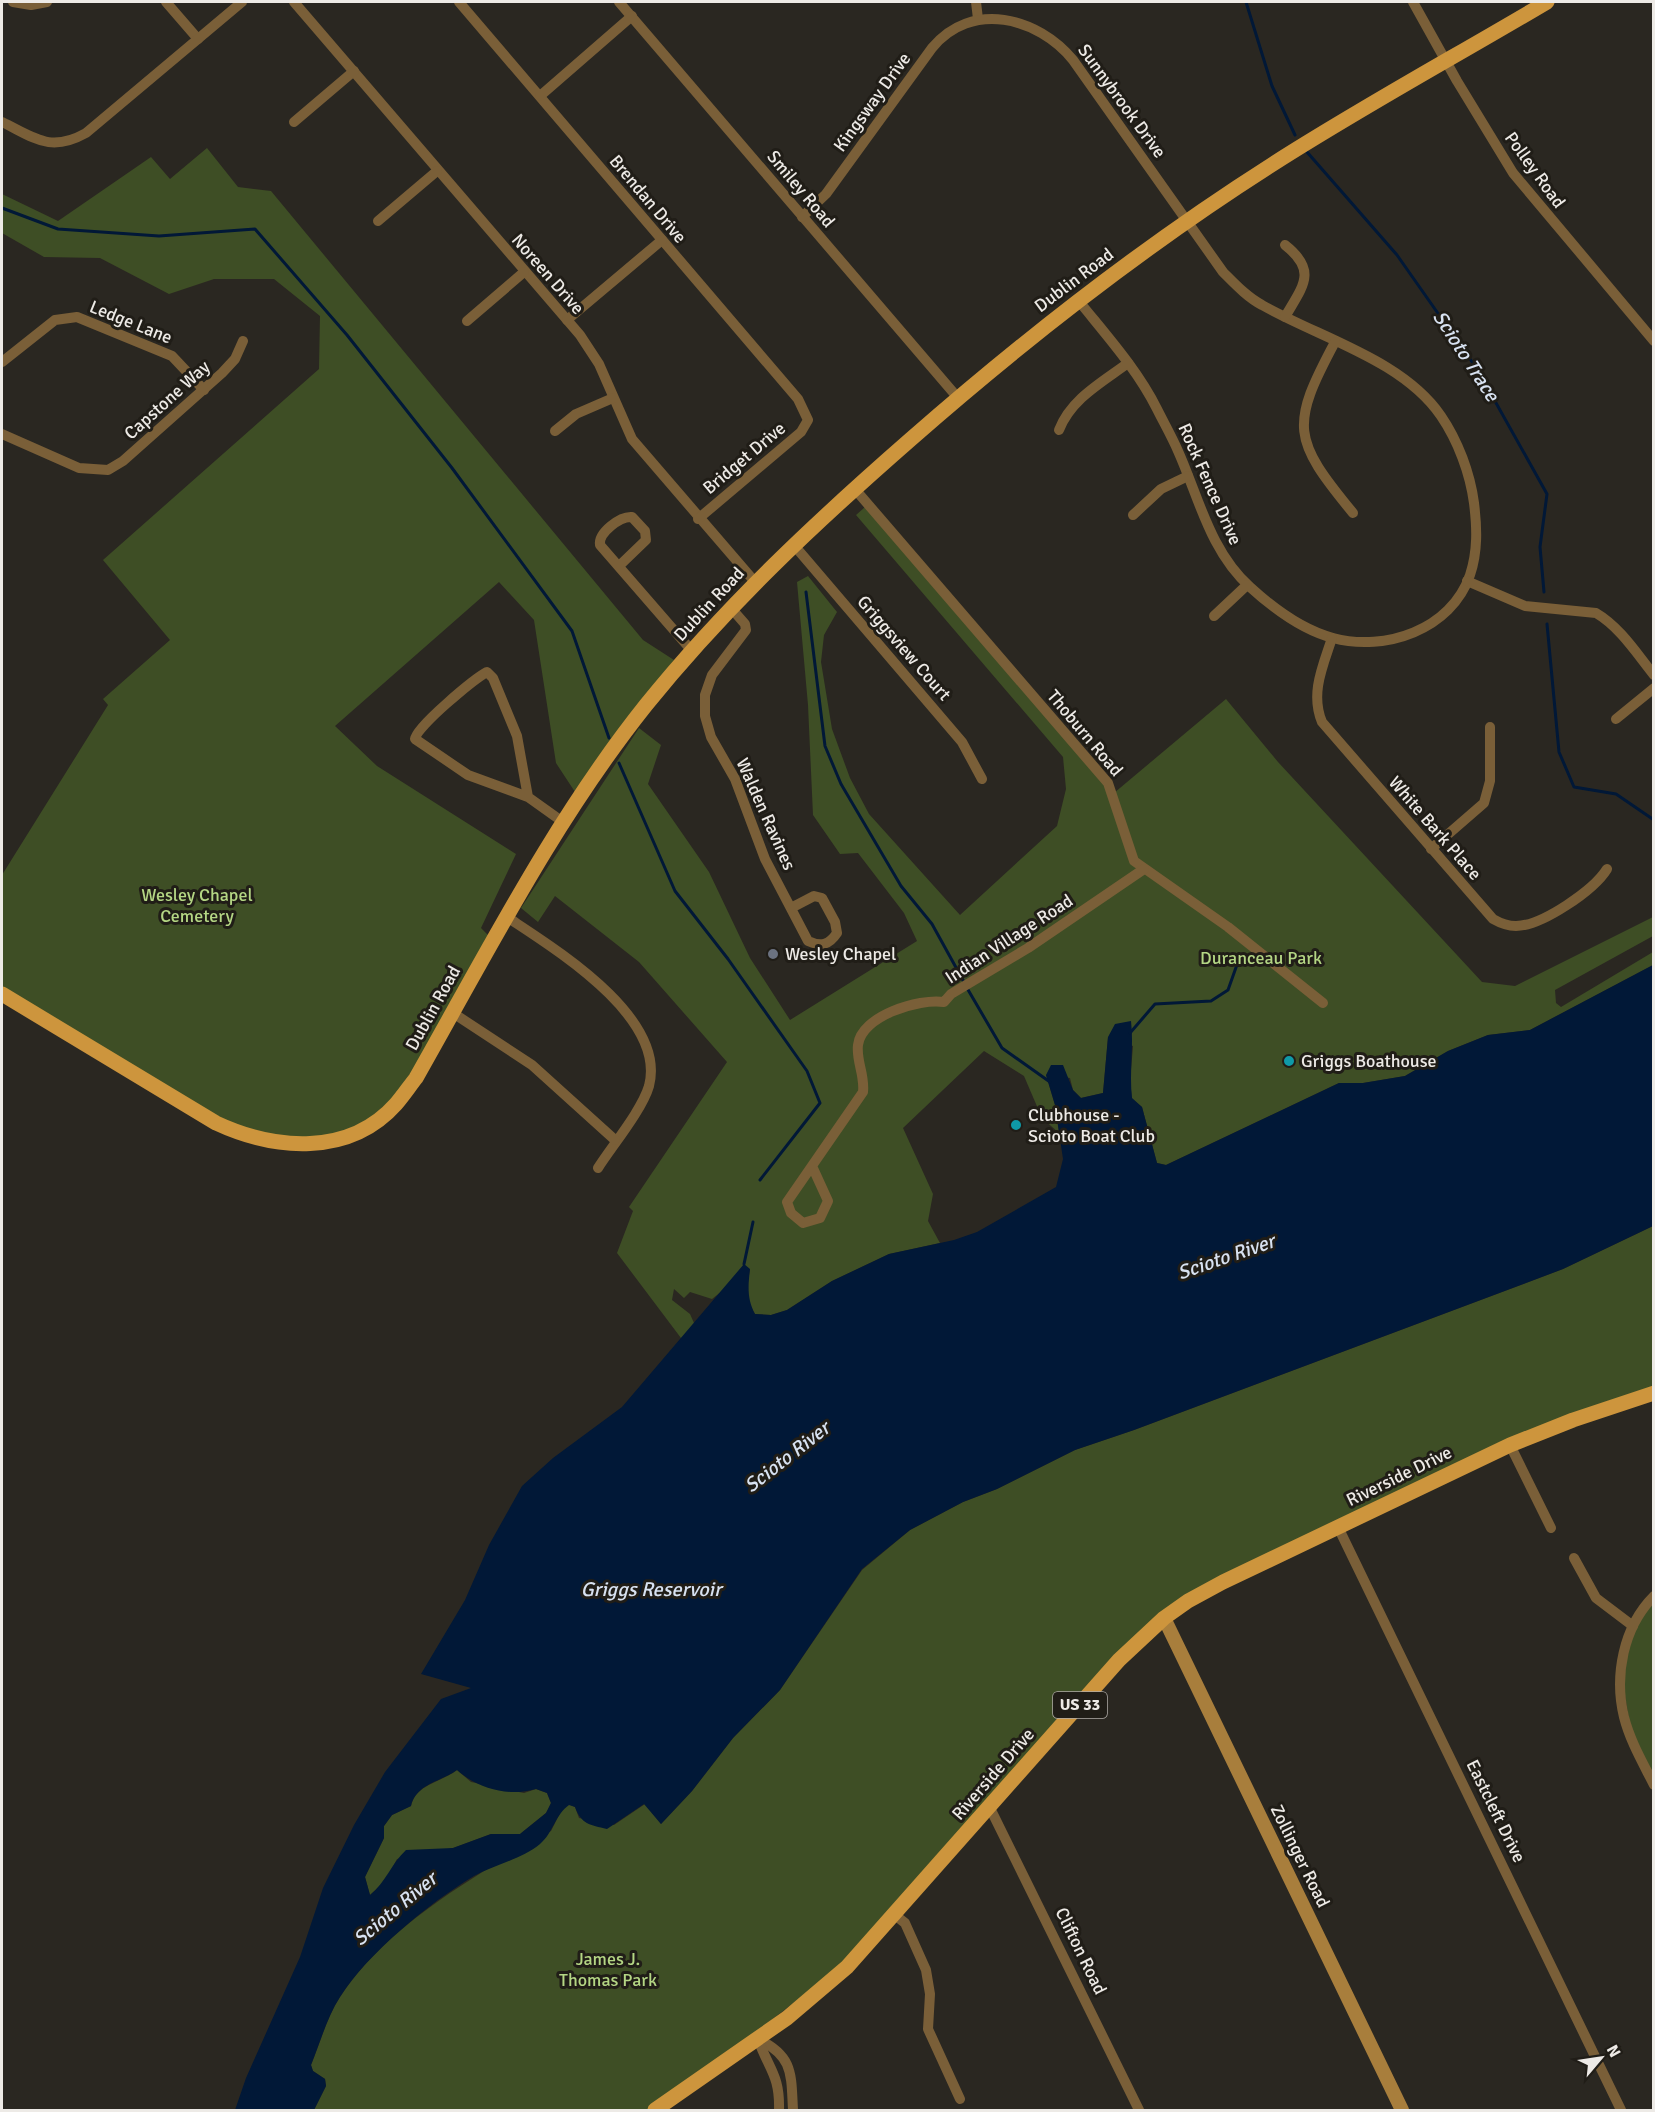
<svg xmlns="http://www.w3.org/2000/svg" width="1655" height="2112" viewBox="0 0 1655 2112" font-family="Signika,sans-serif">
<rect width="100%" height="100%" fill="#2a2721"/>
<g fill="#3e4e25">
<polygon points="207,148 238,187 271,191 643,640 674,660 575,792 556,763 534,620 499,582 335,726 377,766 516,854 481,928 493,940 416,1078 352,1134 262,1141 2,994 2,875 108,705 103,699 170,640 103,560 319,369 320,316 274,279 214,279 169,294 100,258 44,257 2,233 2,194 58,221 151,157 170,179"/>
<polygon points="865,507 1114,793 1226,699 1278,762 1482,982 1515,986 1653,917 1653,936 1555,990 1556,1003 1561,1007 1653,952 1653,965 1530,1030 1488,1035 1448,1051 1405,1076 1363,1083 1339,1083 1166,1165 1157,1163 1142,1107 1132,1099 1130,1082 1133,1046 1108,1037 1103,1093 1081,1098 1073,1090 1070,1078 1046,1075 1055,1105 1059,1133 1042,1118 1024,1076 984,1051 903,1128 933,1194 928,1221 940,1243 889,1254 832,1281 787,1310 771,1315 755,1314 749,1303 747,1288 750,1269 712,1299 690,1292 684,1298 674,1289 672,1300 690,1314 698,1332 690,1350 617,1253 633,1211 629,1207 727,1062 639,962 555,896 538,922 521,908 639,728 661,745 648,784 709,872 750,958 790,1020 917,941 904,913 858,853 840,854 813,815 808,705 797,582 808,576 837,612 824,635 821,662 832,729 850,778 869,814 960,915 1057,826 1066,789 1063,757 856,515"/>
<path d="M1653,1226V1393L1573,1420L1164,1618L867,1946L655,2110H314L326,2086L325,2079L313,2071L311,2065C320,2043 327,2017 340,1997C386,1925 478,1874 551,1831L561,1811L569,1804L575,1807L579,1818L614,1825L645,1804L661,1824L692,1791L733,1738L780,1690L862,1570L910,1530L963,1502L997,1489L1075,1450L1134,1430L1563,1269Z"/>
<polygon points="1653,1596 1653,1785 1633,1742 1620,1667 1638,1616"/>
<path d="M457,1770L471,1782L524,1793L536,1789L547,1793L551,1803L546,1813L520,1834H491L453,1848L397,1859L386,1880L370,1895L365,1877L384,1838V1826L392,1815L411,1806C416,1784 440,1783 457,1770Z"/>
</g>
<path fill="#011837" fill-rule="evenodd" d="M1653,965V1226L1563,1269L1134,1430L1075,1450L997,1489L963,1502L910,1530L862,1569L780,1690L733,1738L692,1791L661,1824L644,1804L607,1829C590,1825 581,1824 575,1807L569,1805C555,1815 553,1833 540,1844C522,1859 494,1865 474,1876C429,1903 368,1953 340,1997C327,2017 320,2043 311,2065L313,2071L325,2079L326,2086L314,2110H235L246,2078L300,1957L323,1888L354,1825L385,1772L441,1699L471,1688L421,1674L465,1600L489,1545L522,1486L553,1458L622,1407L744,1264L750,1269C748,1286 747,1299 755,1314L771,1315L787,1310L832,1281L889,1254L954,1240L977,1232L1056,1187L1063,1159L1055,1105L1046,1075L1051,1065H1063L1073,1090L1081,1098L1103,1093L1108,1037L1115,1024L1131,1021C1134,1047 1129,1072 1132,1098L1142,1107L1157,1163L1166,1165L1339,1083H1363L1405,1076L1448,1051L1488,1035L1530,1030ZM457,1770C478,1789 509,1797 536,1789L547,1793L551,1803L546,1813L520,1834H491L453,1848L406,1850C391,1864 386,1882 370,1895L365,1877L384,1838V1826L392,1815L411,1806C416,1784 440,1782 457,1770Z"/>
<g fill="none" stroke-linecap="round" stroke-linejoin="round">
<g stroke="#011837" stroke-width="3">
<polyline points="1246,2 1272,86 1295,135"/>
<polyline points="1307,152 1397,255 1477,369 1547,494 1540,547 1544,592"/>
<polyline points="2,208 58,229 159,236 255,229 347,335 452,468 572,631 609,738"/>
<polyline points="806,592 825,746 841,784 901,886 932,924 964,982"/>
<polyline points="1547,624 1559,752 1574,787 1616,794 1654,820"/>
<polyline points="619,763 675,891 728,959 807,1071 820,1103 760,1180"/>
<polyline points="967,988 1002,1048 1050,1082"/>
<polyline points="1130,1033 1155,1004 1211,1001 1228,990 1239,959"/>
<polyline points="744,1264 753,1222"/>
</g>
<g stroke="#7a5f38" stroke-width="10">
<polyline points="13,2 31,5 47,2"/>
<polyline points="166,2 198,39"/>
<polyline points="294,2 580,335 599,364 632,439 755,582"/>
<polyline points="459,2 798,399 808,420 801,432 698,519"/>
<polyline points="619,2 958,398"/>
<polyline points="976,2 978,19"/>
<polyline points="1413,2 1457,81 1513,173 1654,341"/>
<polyline points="540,96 632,16"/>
<path d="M2,122C35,138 50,153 86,133L242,2"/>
<polyline points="294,122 354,71"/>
<path d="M802,217L826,194L932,48C971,0 1038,17 1073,60L1223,272C1235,284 1247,297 1262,305C1320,338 1403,360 1441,416C1458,441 1470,473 1474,503C1477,527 1478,551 1470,575C1451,630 1385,652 1333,638C1302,630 1273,608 1250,587C1210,551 1199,498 1178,451C1172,437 1164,423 1157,409C1137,369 1106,335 1078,300"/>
<polyline points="378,221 437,171"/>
<path d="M1285,245C1318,271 1303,286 1285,317"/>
<polyline points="567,320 662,240"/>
<polyline points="467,321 524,272"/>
<path d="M1335,342C1290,426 1292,439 1353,513"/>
<polyline points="2,362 55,320 77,317 172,356 204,390"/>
<path d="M1059,430C1071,399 1101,383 1128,363"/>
<polyline points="555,431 576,414 613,398"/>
<polyline points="2,434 79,468 108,470 123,461 222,373 235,359 243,341"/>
<polyline points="854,488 1108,783 1134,861 1228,927 1323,1003"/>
<polyline points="1133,515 1161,489 1188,476"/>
<polyline points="793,544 962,742 982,779"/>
<path d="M619,566L646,540L645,531L632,517C620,516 598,533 600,545L692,651"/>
<path d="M1467,581L1525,606L1596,613C1620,627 1637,654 1654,675"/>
<path d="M731,608L745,624L746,630L712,675L705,695V716L711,737L735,779L765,859L808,941C821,947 829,945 837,933L835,922L822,898L814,896L791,908"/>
<polyline points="1214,616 1247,585"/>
<path d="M1332,638C1323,666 1310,693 1322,722L1493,919C1500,923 1508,926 1516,926C1542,926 1594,890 1607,869"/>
<polyline points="1616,719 1654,688"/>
<path d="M528,797L517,736L493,678L487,672C474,679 416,727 415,739L468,775L528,797L563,822"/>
<polyline points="1431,849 1484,803 1490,781 1490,727"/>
<path d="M507,917C555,949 667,1017 649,1086C642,1110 612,1146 598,1168"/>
<polyline points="453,1013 532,1065 615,1140"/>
<path d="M812,1166L828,1201L820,1218L803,1223L791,1213L787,1202L863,1092C865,1075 856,1061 858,1045C861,1016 919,998 944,1002L951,994L1028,948L1144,869"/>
<polyline points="1510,1445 1551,1528"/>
<polyline points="1338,1527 1621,2110"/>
<polyline points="1574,1558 1596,1598 1633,1626"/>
<path d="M1654,1596C1623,1627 1614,1676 1624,1717C1630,1741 1643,1763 1654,1785"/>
<polyline points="990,1808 1139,2110"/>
<polyline points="895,1915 905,1923 926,1970 930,1994 928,2029 960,2099"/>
<path d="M758,2039C794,2056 791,2075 793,2110"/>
<path d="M758,2039C769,2070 780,2075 779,2110"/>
</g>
<polyline stroke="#a87e3c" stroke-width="14" points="1164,1618 1402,2110"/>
<g stroke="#cd953d" stroke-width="15">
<path d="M2,994L216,1123C274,1150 349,1157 396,1104C403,1096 409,1087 416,1078C488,951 555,819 646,705C725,607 816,522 911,439C1025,339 1144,246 1273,164C1362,107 1456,56 1547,2"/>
<polyline points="655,2110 787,2018 847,1967 1119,1660 1164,1618 1188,1601 1223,1582 1510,1445 1573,1420 1654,1393"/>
</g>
</g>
<circle fill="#6b7280" stroke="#201d17" stroke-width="2" cx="773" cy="954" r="6"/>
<g fill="#0f9aa8" stroke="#201d17" stroke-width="2">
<circle cx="1289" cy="1061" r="6"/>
<circle cx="1016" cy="1125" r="6"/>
</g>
<g text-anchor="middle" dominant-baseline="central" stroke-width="6" stroke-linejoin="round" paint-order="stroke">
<rect fill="#201d17" stroke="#b0aca8" stroke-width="1.5" x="1053" y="1692" width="54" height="26" rx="4.5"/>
<g font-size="16" font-weight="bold" fill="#edeae6">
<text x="1080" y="1705">US 33</text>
</g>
<g font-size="18" fill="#edeae6" stroke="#201d17">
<text transform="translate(1122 101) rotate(54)">Sunnybrook Drive</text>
<text transform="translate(872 102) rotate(-54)">Kingsway Drive</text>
<text transform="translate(1535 170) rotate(54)">Polley Road</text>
<text transform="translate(801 189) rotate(50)">Smiley Road</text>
<text transform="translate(648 199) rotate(50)">Brendan Drive</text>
<text transform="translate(548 274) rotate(49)">Noreen Drive</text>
<text transform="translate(1074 280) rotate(-37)">Dublin Road</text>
<text transform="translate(131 322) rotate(22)">Ledge Lane</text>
<text transform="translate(167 400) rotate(-42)">Capstone Way</text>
<text transform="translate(744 458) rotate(-40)">Bridget Drive</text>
<text transform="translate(1210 484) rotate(66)">Rock Fence Drive</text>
<text transform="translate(709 604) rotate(-47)">Dublin Road</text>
<text transform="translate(904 648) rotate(49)">Griggsview Court</text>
<text transform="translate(1085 733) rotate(50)">Thoburn Road</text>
<text transform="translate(766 814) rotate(66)">Walden Ravines</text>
<text transform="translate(1435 828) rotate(49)">White Bark Place</text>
<text transform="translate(1009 939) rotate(-33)">Indian Village Road</text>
<text transform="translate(433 1008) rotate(-61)">Dublin Road</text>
<text transform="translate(1399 1476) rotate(-26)">Riverside Drive</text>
<text transform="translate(993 1774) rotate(-49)">Riverside Drive</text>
<text transform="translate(1496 1811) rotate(64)">Eastcleft Drive</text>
<text transform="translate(1300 1856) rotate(64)">Zollinger Road</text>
<text transform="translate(1081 1951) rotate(64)">Clifton Road</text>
</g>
<g font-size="18" fill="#b4d684" stroke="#201d17">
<text x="197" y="895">Wesley Chapel<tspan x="197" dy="21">Cemetery</tspan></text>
<text x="1261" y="958">Duranceau Park</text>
<text x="608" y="1959">James J.<tspan x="608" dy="21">Thomas Park</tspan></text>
</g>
<g font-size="18" fill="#edeae6" stroke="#201d17" text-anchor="start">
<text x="785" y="954">Wesley Chapel</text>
<text x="1301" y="1061">Griggs Boathouse</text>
<text x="1028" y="1115">Clubhouse -<tspan x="1028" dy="21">Scioto Boat Club</tspan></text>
</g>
<g font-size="20" font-style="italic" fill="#d8e2f1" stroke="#201d17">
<text transform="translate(1466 356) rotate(57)">Scioto Trace</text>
<text transform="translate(1226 1257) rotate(-19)">Scioto River</text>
<text transform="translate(787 1457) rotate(-38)">Scioto River</text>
<text x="651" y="1589">Griggs Reservoir</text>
<text transform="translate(395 1909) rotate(-40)">Scioto River</text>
</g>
</g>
<rect width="1655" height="2112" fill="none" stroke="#edeae6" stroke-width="6"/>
<g transform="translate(1601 2058) rotate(61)" stroke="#201d17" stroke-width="4.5" paint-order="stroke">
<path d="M0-4.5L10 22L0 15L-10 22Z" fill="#edeae6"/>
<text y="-9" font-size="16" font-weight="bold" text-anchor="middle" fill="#edeae6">N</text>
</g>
</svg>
